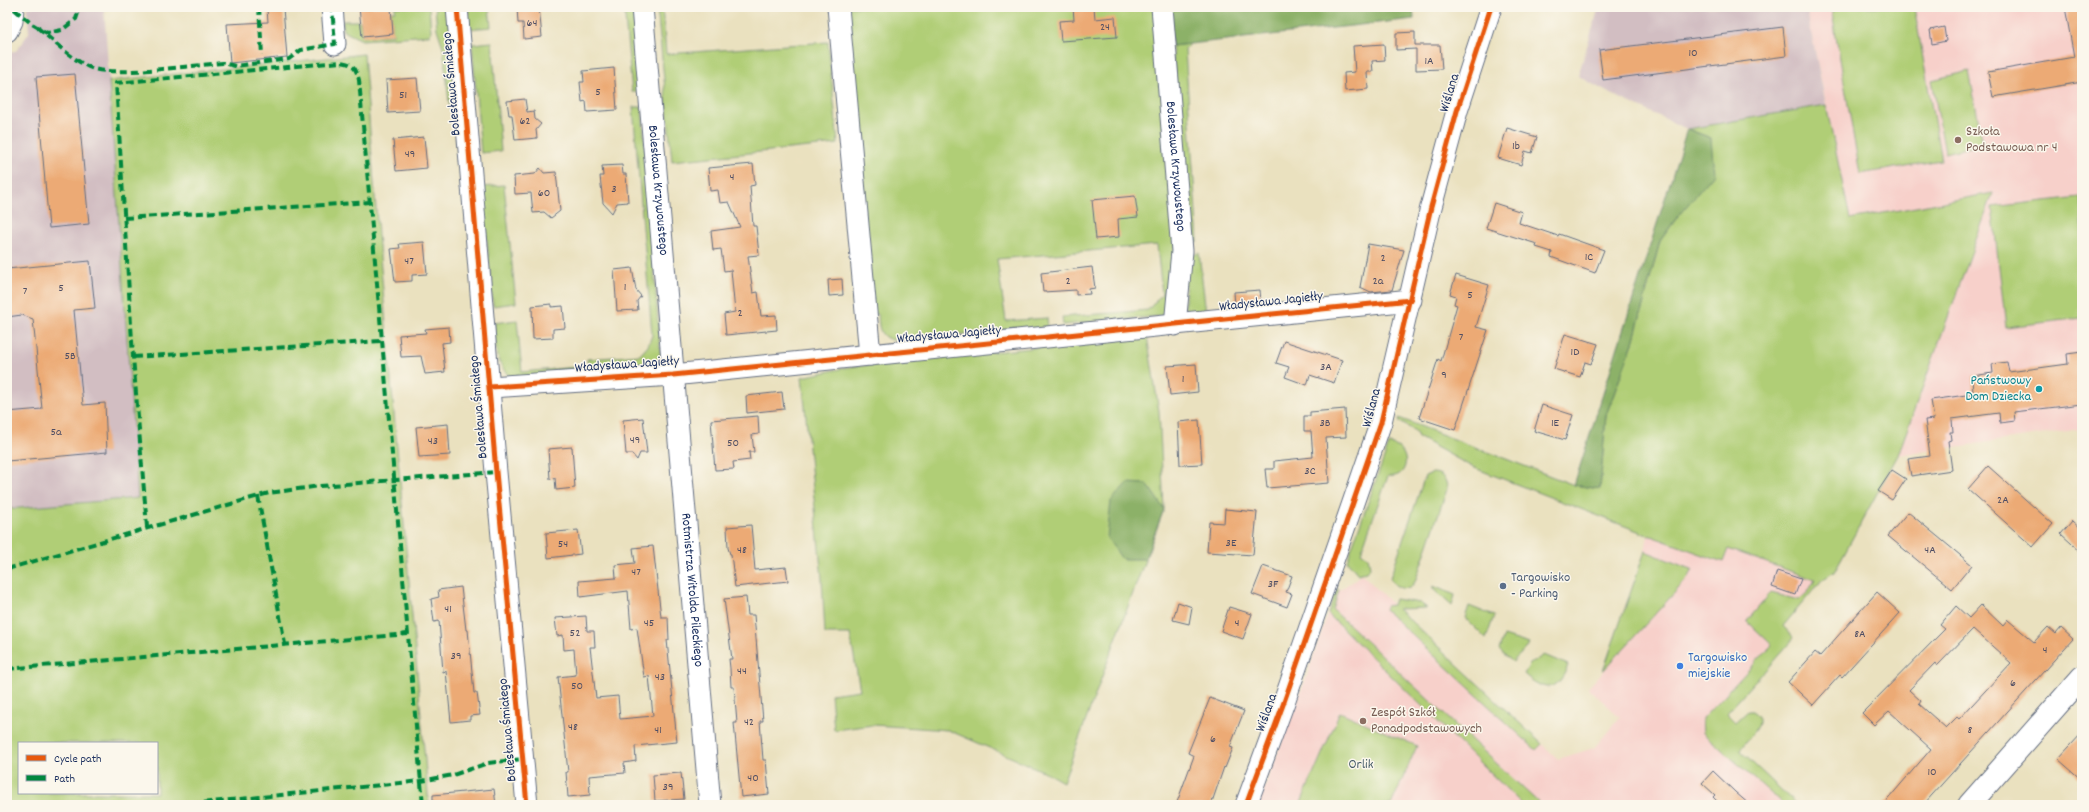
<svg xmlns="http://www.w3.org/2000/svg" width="2089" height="812" viewBox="0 0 2089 812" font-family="Dekko,sans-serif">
<rect width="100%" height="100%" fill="#fbf7ec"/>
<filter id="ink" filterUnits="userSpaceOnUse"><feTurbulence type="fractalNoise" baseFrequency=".025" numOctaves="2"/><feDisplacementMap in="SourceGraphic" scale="8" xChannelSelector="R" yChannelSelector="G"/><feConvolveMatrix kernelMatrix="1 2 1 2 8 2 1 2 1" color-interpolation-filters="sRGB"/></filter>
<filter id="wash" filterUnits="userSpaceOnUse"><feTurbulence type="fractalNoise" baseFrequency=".012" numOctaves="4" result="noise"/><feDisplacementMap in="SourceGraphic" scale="16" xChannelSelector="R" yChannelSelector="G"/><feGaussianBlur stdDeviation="0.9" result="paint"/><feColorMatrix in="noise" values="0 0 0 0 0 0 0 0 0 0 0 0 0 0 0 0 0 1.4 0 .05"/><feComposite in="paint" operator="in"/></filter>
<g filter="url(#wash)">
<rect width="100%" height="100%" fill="#eae1bf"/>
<g fill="#f7d0ca">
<polygon points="1806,7 2082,7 2082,429 1898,455 1992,194 1850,219"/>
<polygon points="1648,535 1723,562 1728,549 1815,580 1808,592 1799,600 1772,593 1768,596 1747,621 1772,645 1702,719 1703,733 1784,805 1258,805 1306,678 1336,589 1340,590 1362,574 1393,605 1395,599 1420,603 1427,608 1398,609 1558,759 1594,748 1620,717 1588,688 1688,578 1692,570 1645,551"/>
</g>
<g fill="#d2bec2">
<polygon points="27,7 104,7 138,498 7,509 7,52 16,51 29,33"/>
<polygon points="1599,7 1806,7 1826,105 1687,129 1607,92 1578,76"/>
</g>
<g fill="#b0ce76" stroke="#667e6a" fill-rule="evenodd">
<polygon points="395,7 429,7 431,31 430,35 362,40 343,31 343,21 360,21 362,37 393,35 391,11 395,11"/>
<polygon points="435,7 449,7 458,111 450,111 443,47 437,29"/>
<polygon points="468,7 489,7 491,27 469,29"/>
<polygon points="624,7 633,7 640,92 632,92"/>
<polygon points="657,7 662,7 666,54 828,42 838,144 672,161"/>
<path d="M846,7H1156L1176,240L1168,310L1160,316L1063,325L1062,317L1148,310L1162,294L1157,245L997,259L1006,321L1047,318L1048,327L893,340C878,337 879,326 878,314H873Z"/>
<polygon points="1831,7 1914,7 1941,160 1860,174"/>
<polygon points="492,42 501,151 481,153 472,44"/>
<polygon points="1189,44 1185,50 1198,242 1190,243 1172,46"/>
<path d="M364,54L378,234L429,805H7V509L138,498L109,81ZM19,743H157V793H19Z"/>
<polygon points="1969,71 1983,144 1945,153 1932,80"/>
<path d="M1826,105L1850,219L1993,193L1898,455L1834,572L1822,580L1783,626L1794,638L1727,713L1736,722L1748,711H1752C1772,723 1744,739 1740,751L1796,804L1784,805L1703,733L1702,719L1772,645L1747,621L1768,596L1771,593L1799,600L1808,592L1815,580L1728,549L1723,562L1648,535L1472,467L1418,437L1415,431L1400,422L1399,418L1574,485L1600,489L1606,415L1633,343L1660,241L1678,216L1711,138L1687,129Z"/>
<path d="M633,107H642L660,347V359L649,367L512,378C494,365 496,343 494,323L517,320L522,372L588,366L587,359L640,355L648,346L652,335Z"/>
<polygon points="504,185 516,303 493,306 482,187"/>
<polygon points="2080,197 2082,216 2082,318 2006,327 1992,207"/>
<polygon points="1199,253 1206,313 1191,315 1185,312 1186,263 1192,255"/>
<polygon points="1147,336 1159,411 1164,509 1063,782 1045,772 948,730 873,725 834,730 831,694 860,690 850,634 825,634 822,579 802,377 849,367"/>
<path d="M1389,444C1413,448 1409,480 1388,476L1361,552L1368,557L1370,567L1366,572L1358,574L1347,561Z"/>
<path d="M1432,473C1442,473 1447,479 1447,489L1415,582L1410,588C1401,590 1394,586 1390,578L1425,476Z"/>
<polygon points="1645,551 1693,570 1688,578 1603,671"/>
<polygon points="1433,586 1455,595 1452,606 1433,589"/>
<polygon points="1336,589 1339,590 1333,610 1541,805 1523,805 1328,614"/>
<polygon points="1395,599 1420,603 1427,608 1398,609 1542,744 1536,750 1385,610 1386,606 1393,605"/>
<polygon points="1469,606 1494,616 1486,639 1465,618"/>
<path d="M1504,636L1529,644C1526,652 1517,655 1513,662L1499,650Z"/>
<path d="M1544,655L1568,665C1558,693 1544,692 1524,674L1530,664Z"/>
<polygon points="1340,712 1417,746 1391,805 1300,805"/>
</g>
<g fill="#8cb167" stroke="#547062">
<polygon points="1168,7 1413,7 1414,19 1172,46"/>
<polygon points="1687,129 1711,138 1714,174 1678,216 1660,241 1633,343 1606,415 1600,489 1574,485"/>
<polygon points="1127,483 1147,484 1164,509 1145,559 1122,559 1107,538 1111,501"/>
</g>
<g id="blocks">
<g fill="#ecaa74" fill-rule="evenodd">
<polygon points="359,7 391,7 393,34 362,37"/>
<polygon points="517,7 539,7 542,37 524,39 523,23 518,23"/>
<polygon points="1073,7 1094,7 1095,19 1115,17 1117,37 1061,41 1059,21 1074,20"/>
<polygon points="2065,7 2082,7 2082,82 1993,97 1988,72 2074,57"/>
<polygon points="283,8 287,57 230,63 227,24 268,22 267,9"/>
<polygon points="1783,27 1786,56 1603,80 1599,50"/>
<polygon points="1944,27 1946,41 1932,44 1930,30"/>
<polygon points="1415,32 1415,45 1440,45 1442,69 1416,70 1416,49 1396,50 1396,33"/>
<polygon points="1384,44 1385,60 1372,61 1373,72 1367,72 1368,89 1345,91 1344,73 1355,72 1353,46"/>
<polygon points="614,68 617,110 587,112 586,101 582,102 580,82 584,82 583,71"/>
<polygon points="75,74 89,224 49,228 36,77"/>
<polygon points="417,78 420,111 388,113 386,80"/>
<polygon points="525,99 527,112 534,111 535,119 541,124 536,130 537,138 515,140 512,115 509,115 507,101"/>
<polygon points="1507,128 1537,137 1532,153 1525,151 1521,165 1498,158"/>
<polygon points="424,137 427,168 396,171 393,140"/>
<polygon points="753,164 755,185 750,186 753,226 756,226 759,255 748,256 753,293 758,292 761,316 776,315 777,330 726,335 724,314 735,312 731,270 724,271 721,249 713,250 711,231 740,227 729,202 720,203 718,190 710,191 708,168"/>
<polygon points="622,165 623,174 626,174 628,202 617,203 612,213 603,203 600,176 603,176 602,166"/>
<polygon points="540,168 544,173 556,172 560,211 551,218 544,212 533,213 531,193 515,194 514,176 535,174"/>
<polygon points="1135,196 1138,217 1118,219 1119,237 1096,239 1092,200"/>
<polygon points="1494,203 1522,212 1519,223 1558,236 1559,234 1604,250 1595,273 1551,257 1552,252 1536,247 1537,244 1486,228"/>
<polygon points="424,242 427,274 412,275 412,281 395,282 391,249 400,248 399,244"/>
<polygon points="1368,244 1404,250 1392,290 1371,292 1360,287"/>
<polygon points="90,261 95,308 74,310 83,405 105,403 107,452 7,461 7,412 42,409 33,319 22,315 7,317 7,269"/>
<polygon points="1092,267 1095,288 1089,289 1090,294 1076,295 1076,290 1043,292 1041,273"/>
<polygon points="632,268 636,290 641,296 637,301 638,310 617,311 614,270"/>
<polygon points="1456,275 1489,285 1476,327 1488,330 1455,430 1419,418 1438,359 1441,361 1457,305 1454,304 1456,296 1450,294"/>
<polygon points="842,279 843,295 829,296 828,280"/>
<polygon points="1260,290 1261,303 1235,306 1234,292"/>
<polygon points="551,304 551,307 563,306 565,328 553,329 553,338 533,339 532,306"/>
<polygon points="449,327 450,342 442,343 445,372 425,374 421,356 401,357 399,335 426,333 425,329"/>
<polygon points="1565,334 1598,344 1591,364 1585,362 1580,377 1554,369"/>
<polygon points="1284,341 1342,360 1334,383 1310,375 1307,385 1285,377 1289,367 1276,363"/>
<polygon points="2082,352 2082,404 2014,412 2015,421 2000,423 1999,413 1952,419 1953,432 1950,432 1951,440 1948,441 1952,470 1911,476 1908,459 1930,456 1925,420 1934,419 1931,400 1973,394 1972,376 1993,373 1992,364 2007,362 2009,372 2068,364 2067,354"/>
<polygon points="1196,364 1198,392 1170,395 1167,366"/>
<polygon points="782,392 784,409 747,413 746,396"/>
<polygon points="1542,405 1573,415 1565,440 1534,431"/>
<polygon points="1345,409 1346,437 1326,438 1329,483 1267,488 1265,469 1274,469 1274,461 1313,457 1311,431 1304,431 1304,416 1310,416 1310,412"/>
<polygon points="758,416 759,434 752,435 754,452 749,452 750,460 733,462 734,469 715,470 711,420"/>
<polygon points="643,418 647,453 640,453 637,460 632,454 626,454 623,420"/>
<polygon points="1199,420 1202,464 1180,465 1178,422"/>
<polygon points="448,424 450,455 419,457 416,427"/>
<polygon points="572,447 575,488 556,490 555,478 550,479 548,449"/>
<polygon points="1988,466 2053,524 2033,547 1968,489"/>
<polygon points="1892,470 1906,479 1892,500 1878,491"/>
<polygon points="1225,509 1257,512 1253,555 1207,552 1209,522 1224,523"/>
<polygon points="1908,512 1972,565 1952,589 1888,536"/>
<polygon points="2072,521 2082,530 2082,553 2061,534"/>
<polygon points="751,525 755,570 786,567 788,581 735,587 731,554 730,554 728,548 727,527"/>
<polygon points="578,530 581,554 548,558 546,533"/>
<polygon points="653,546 661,617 668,617 669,640 667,640 677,742 635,746 636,761 624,763 625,773 589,776 590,795 568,797 566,772 568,772 558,677 576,675 574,649 564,650 563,635 557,636 555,618 586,616 587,631 594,631 595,647 590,647 596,698 618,696 620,719 653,716 649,676 644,677 637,628 631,629 628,591 580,597 579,581 616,578 615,565 635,563 633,548"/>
<polygon points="1263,566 1292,576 1286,592 1292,594 1287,607 1252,594"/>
<polygon points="1777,571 1801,579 1795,595 1772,587"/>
<polygon points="461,587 466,630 468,630 474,693 477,693 480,715 470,716 470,720 451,722 446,671 443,672 439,621 434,622 431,599 439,597 438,590"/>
<polygon points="1877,592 1900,613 1842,677 1840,675 1813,705 1788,682 1815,652 1820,656"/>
<polygon points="746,597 748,615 754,615 763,721 760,721 763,760 766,760 769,794 741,797 734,723 737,723 734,687 731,687 730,668 729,659 732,659 724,599"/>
<polygon points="1178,602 1192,607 1189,624 1173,620"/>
<path d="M1981,605L2003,626L2008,620L2034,642L2048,627L2056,634L2061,628L2073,639L1923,805H1883L1931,749L1889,711L1874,725L1862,713L1945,629L1940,625L1956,606L1969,618ZM1973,629L2011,663L1959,719L1957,717L1946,728L1919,704L1921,701L1909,690L1935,663L1937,666Z"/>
<polygon points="1229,607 1252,614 1243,639 1221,631"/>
<polygon points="1210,698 1244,711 1230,747 1233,748 1225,768 1224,767 1211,805 1176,805 1194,756 1188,753"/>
<polygon points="2082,733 2082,780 2058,759"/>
<polygon points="1713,771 1735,792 1750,805 1721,805 1713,797 1715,795 1702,783"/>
<polygon points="681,773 684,799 655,801 653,775"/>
<polygon points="494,789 496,805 433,805 433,795"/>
</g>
</g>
</g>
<g filter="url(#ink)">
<use href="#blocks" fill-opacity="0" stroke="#636d80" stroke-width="1"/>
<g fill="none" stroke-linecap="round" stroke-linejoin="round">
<g stroke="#636d80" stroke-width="23">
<g id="minor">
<polyline points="332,7 335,44"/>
<polyline points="457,7 496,472 527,805"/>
<path id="s1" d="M642,7L710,805"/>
<polyline points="838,7 870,355"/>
<path id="s2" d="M1162,7L1182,251L1175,325"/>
<polyline points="7,31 12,21 13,7"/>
<polyline points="490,387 673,375 1411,300"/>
<polyline points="1246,805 1284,702 1381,422 1431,207 1457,111 1491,7"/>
</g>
</g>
<g stroke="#636d80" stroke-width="24">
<polyline id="tertiary" points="1969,805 2082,677"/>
</g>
<use href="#minor" stroke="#fff" stroke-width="21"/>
<use href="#tertiary" stroke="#fff" stroke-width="22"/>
<g stroke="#00873e" stroke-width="4" stroke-dasharray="8 4" stroke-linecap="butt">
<polyline points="259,7 262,55"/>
<polyline points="14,9 32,24 47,33 62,30 76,19 80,7"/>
<path d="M38,28C52,40 74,61 91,68C112,77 196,65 223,63L235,66L289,59L301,50L335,44L332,7"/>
<polyline points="124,218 370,202"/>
<polyline points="133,357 382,341"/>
<polyline points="258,496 285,644"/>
<path d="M147,527L133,357L116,83L340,62C353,63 356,68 359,80L423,805"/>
<polyline points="7,569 269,493 320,486 496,472"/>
<polyline points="7,669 408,634"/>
<polyline points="180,805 421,781 453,775 488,763 523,759"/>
</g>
<g stroke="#fbf7ec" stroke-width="8">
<g id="cycleway">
<polyline points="457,7 496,472 527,805"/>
<polyline points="490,387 673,375 1411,300"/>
<polyline points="1246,805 1284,702 1381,422 1431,207 1457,111 1491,7"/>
</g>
</g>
<use href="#cycleway" stroke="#e8590c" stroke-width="5"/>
</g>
</g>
<g fill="#8d6e63" stroke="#fbf7ec" stroke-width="1.5">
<circle cx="1958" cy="140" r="4"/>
<circle cx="1363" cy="721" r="4"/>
</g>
<circle fill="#0f9aa8" stroke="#fbf7ec" stroke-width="1.5" cx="2039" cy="389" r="4"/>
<circle fill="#5c6f8a" stroke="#fbf7ec" stroke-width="1.5" cx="1503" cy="586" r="4"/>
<circle fill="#3f7fe0" stroke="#fbf7ec" stroke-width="1.5" cx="1680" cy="666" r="4"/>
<g text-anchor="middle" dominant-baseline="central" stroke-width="3" stroke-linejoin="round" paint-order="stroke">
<g font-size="12" fill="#4f4e64">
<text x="532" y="23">64</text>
<text x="1105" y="27">24</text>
<text x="1693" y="53">10</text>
<text x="1429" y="61">1A</text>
<text x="598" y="92">5</text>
<text x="403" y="95">51</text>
<text x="525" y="121">62</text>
<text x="1516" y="146">1b</text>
<text x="410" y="154">49</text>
<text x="732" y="177">4</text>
<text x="614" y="189">3</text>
<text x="544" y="193">60</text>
<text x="1589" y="257">1C</text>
<text x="1383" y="258">2</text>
<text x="409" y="261">47</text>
<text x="1068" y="281">2</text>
<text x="1378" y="281">2a</text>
<text x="625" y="287">1</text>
<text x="61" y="288">5</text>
<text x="25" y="291">7</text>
<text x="1470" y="295">5</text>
<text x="740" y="313">2</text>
<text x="1461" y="337">7</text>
<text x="1575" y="352">1D</text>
<text x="70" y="356">5B</text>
<text x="1326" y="367">3A</text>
<text x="1444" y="375">9</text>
<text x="1183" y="379">1</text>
<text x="1325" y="423">3B</text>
<text x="1555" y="423">1E</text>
<text x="56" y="432">5a</text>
<text x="635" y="440">49</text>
<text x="433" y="441">43</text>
<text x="733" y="443">50</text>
<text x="1310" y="471">3C</text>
<text x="2003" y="500">2A</text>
<text x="1231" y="543">3E</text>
<text x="563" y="544">54</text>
<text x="742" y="550">48</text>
<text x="1930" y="550">4A</text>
<text x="636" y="572">47</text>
<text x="1273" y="584">3F</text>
<text x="448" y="609">41</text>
<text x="649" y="623">45</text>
<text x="1237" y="623">4</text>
<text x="575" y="633">52</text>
<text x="1860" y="634">8A</text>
<text x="2045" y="650">4</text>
<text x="456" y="656">39</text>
<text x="742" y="671">44</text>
<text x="660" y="677">43</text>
<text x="2013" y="683">6</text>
<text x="577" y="686">50</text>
<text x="749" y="722">42</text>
<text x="573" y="727">48</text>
<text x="658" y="730">41</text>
<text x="1970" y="730">8</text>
<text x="1213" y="739">6</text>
<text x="1932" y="772">10</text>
<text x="753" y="778">40</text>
<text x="668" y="787">39</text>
</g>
<g font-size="14" fill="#1b2f5e" stroke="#fbf7ec">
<text transform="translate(452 84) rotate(-95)">Bolesława Śmiałego</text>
<text transform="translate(1450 93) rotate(-73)">Wiślana</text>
<text stroke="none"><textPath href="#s2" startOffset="160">Bolesława Krzywoustego</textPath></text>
<text stroke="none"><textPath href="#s1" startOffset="184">Bolesława Krzywoustego</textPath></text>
<text transform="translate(1271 302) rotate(-6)">Władysława Jagiełły</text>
<text transform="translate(949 335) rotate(-5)">Władysława Jagiełły</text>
<text transform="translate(627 365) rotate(-4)">Władysława Jagiełły</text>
<text transform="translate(479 407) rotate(-95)">Bolesława Śmiałego</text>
<text transform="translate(1372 408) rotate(-75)">Wiślana</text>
<text stroke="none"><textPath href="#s1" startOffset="585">Rotmistrza Witolda Pileckiego</textPath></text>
<text transform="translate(1267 713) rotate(-70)">Wiślana</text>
<text transform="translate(508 730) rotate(-95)">Bolesława Śmiałego</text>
</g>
<g font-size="14" fill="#785e54" stroke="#fbf7ec" text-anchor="start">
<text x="1966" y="132">Szkoła<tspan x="1966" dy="16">Podstawowa nr 4</tspan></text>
<text x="1371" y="713">Zespół Szkół<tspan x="1371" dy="16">Ponadpodstawowych</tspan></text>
</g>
<g font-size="14" fill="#0d838f" stroke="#fbf7ec" text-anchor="end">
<text x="2031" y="381">Państwowy<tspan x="2031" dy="16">Dom Dziecka</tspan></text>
</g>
<g font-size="14" fill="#4e5e75" stroke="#fbf7ec" text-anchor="start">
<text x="1511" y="578">Targowisko<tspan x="1511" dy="16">- Parking</tspan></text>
</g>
<g font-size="14" fill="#366cbe" stroke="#fbf7ec" text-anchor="start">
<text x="1688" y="658">Targowisko<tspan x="1688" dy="16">miejskie</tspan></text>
</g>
<g font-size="14" fill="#405764" stroke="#fbf7ec">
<text x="1361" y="765">Orlik</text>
</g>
</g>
<rect width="2089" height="812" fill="none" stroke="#fbf7ec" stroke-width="24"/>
<rect x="18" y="742" width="140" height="52" fill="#fbf7ec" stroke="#a1a7b3"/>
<rect x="26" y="755" width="20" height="6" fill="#e8590c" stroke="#a1a7b3"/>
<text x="54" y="762" font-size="12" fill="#1b2f5e">Cycle path</text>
<rect x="26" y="775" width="20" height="6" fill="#00873e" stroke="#a1a7b3"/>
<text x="54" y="782" font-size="12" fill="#1b2f5e">Path</text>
</svg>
